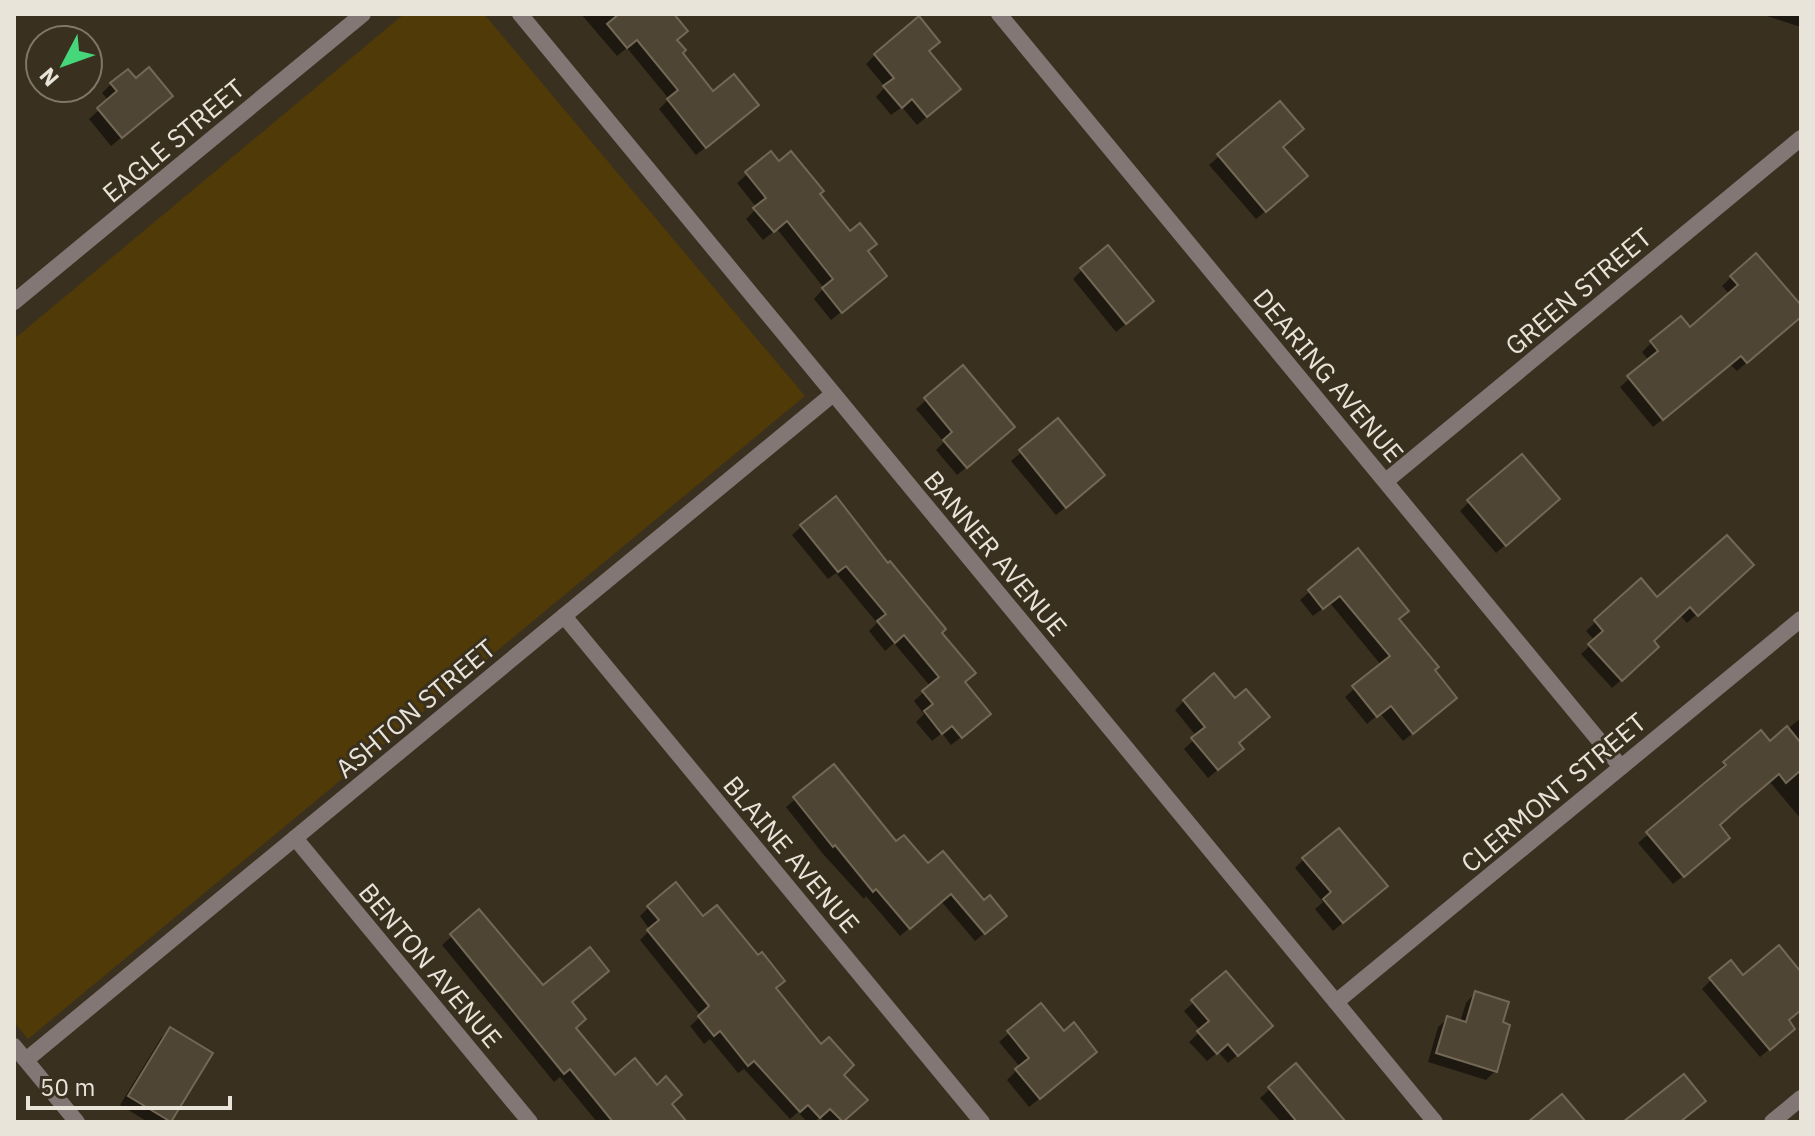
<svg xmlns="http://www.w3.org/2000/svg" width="1815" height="1136" viewBox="0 0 1815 1136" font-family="'IBM Plex Sans',sans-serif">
<rect width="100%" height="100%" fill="#39301f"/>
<polygon fill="#4f3a08" points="404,14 484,14 805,396 28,1039 14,1022 14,339"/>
<g fill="#0007">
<polygon points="581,14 671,14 675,41 680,53 713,94 747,114 696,155 659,109 669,99 627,48 617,56"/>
<polygon points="1760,14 1801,14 1801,27"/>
<polygon points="927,52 949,98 917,125 902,107 891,115 876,97 885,87 866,64 875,55"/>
<polygon points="111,84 161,105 111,146 89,119 109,101 102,93"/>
<polygon points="1280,104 1281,148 1296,185 1256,219 1209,165"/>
<polygon points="771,153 818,194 866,252 875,284 831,320 814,299 824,288 777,229 763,240 746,219 757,208 737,183"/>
<polygon points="1082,270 1143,310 1116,332 1073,279"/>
<polygon points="1731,277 1801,308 1801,315 1737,371 1730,364 1653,427 1620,387 1649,361 1642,352 1651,343 1681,319 1690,329 1730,295 1722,286"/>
<polygon points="963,368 1004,436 957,475 936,450 944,442 916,409"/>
<polygon points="1058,421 1094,484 1056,515 1011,461"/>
<polygon points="1469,502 1549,508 1496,553 1460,511"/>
<polygon points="802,526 940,633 979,723 951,745 942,733 932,741 916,722 924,714 914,701 930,686 894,643 885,651 869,631 877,623 836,573 828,579 792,535"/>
<polygon points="1358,551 1397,620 1432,671 1446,707 1403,741 1380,713 1367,724 1345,697 1381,665 1330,603 1313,616 1300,600"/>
<polygon points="1742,574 1687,623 1680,615 1652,641 1648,656 1612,688 1581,654 1595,641 1586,631 1640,581 1657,599"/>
<polygon points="1184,701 1237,743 1232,758 1208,778 1184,749 1197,737 1175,710"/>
<polygon points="1801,718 1801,819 1769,781 1718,826 1719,847 1673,884 1638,843 1718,775 1716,772 1725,763 1769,744"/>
<polygon points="834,767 896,844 928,866 996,924 975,941 941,901 900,936 866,896 864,899 823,854 786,807"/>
<polygon points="1304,859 1376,895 1333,931 1315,909 1323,902 1295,868"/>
<polygon points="649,907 703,919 774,989 842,1075 865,1100 841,1122 825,1122 820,1117 814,1122 807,1122 798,1112 790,1119 744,1069 738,1073 710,1039 704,1044 690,1026 701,1016 640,940 650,930 640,916"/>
<polygon points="479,912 543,988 570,1002 574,1029 614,1078 670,1105 681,1122 597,1122 560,1077 554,1082 442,945"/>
<polygon points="1226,974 1261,1034 1228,1063 1218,1052 1207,1061 1189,1042 1201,1031 1184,1011"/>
<polygon points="1801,975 1801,1008 1787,1021 1784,1037 1760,1057 1702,989 1711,980"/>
<polygon points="1475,993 1501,1024 1495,1071 1486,1080 1428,1062 1438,1027 1448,1018 1460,1022 1466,1003"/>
<polygon points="1041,1006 1086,1061 1029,1107 1007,1080 1020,1067 999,1042"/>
<polygon points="170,1029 170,1121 148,1122 120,1105 161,1038"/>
<polygon points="1296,1066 1343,1122 1281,1122 1260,1098"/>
</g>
<g fill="#4e4534" stroke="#726855" stroke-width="2">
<polygon points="619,14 674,14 688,31 677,40 686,50 683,53 713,91 734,74 759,105 706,148 667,99 678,90 637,40 627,48 607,24"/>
<polygon points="919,16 940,42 929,51 961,89 927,117 912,99 902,108 883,86 894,78 874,54"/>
<polygon points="149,67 173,96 122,138 97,108 117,91 110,83 128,69 136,78"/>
<polygon points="1280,101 1304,129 1283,147 1308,176 1266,212 1217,154"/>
<polygon points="771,151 779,161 791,151 824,191 820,194 850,231 860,223 877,244 868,251 887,276 842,313 822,288 833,279 787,221 774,232 753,208 766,198 745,172"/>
<polygon points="1108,245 1154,301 1126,324 1080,268"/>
<polygon points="1756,253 1801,305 1801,317 1747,363 1741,356 1663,420 1627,376 1658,351 1650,341 1681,316 1690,327 1738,285 1730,276"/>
<polygon points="963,365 1015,427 967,468 943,440 952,432 924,398"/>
<polygon points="1058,418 1105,475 1066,508 1019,450"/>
<polygon points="1522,454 1560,499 1506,546 1467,500"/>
<polygon points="836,496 888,563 890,561 946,629 942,633 976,673 965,682 991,714 962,738 952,726 942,734 924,711 933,704 922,691 939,677 904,635 895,643 877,621 886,614 846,566 838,572 800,525"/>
<polygon points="1727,535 1754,565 1698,616 1690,607 1654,641 1659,647 1622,681 1588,644 1603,631 1594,620 1641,578 1657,597"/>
<polygon points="1358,548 1409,611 1399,619 1439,667 1435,670 1457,698 1413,734 1391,706 1377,717 1352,686 1390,656 1340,596 1323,609 1308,590"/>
<polygon points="1214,673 1235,698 1246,689 1270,717 1239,743 1244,749 1218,770 1191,738 1205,727 1183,700"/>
<polygon points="1787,726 1801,743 1801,770 1786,783 1779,774 1739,808 1720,825 1730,838 1684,877 1646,832 1726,765 1723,762 1761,730 1770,741"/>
<polygon points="834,764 896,841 904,835 928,863 943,851 984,900 990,895 1007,916 985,934 951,894 910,929 876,889 873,892 835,845 833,847 793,797"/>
<polygon points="1339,828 1388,886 1343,923 1323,899 1331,892 1302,858"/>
<polygon points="676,882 703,916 717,905 758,955 762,952 785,981 776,988 821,1044 829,1037 854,1065 844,1075 868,1100 843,1122 830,1109 820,1118 808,1105 800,1112 754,1061 748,1066 720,1031 714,1036 698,1016 709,1006 647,930 659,920 647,906"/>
<polygon points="479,909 543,985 590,947 609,971 572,1002 586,1019 576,1028 615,1075 635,1058 657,1085 666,1076 682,1095 672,1104 687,1122 613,1122 570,1069 564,1074 450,934"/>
<polygon points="1779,945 1801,972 1801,1010 1789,1020 1795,1029 1770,1050 1709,978 1731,960 1743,975"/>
<polygon points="1226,971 1273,1026 1238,1056 1228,1044 1217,1054 1197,1031 1209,1021 1191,1000"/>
<polygon points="1475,991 1509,1002 1503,1022 1510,1025 1497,1072 1436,1053 1447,1016 1466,1022"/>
<polygon points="1041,1003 1064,1031 1074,1022 1097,1052 1040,1099 1015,1069 1029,1058 1007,1031"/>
<polygon points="170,1027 213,1053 171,1122 128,1096"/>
<polygon points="1296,1063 1346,1122 1297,1122 1268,1087"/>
<polygon points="1684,1074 1706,1101 1680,1122 1623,1122"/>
<polygon points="1562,1094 1586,1122 1528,1122"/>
</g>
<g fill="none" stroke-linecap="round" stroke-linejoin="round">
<g stroke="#827775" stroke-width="16">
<polyline points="520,14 1435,1122"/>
<polyline points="999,14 1621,767"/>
<polyline points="14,302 363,14"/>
<polyline points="1386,481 1801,138"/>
<polyline points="564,616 982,1122"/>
<polyline points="295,838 530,1122"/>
<polyline points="1336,1002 1801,619"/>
<polyline points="14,1046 77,1122"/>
<polyline points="26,1060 833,394"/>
<polyline points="1772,1122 1801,1098"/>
</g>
</g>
<g text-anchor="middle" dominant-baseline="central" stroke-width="6" stroke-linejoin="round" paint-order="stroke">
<g font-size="26" fill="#e9e4d9" stroke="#39301f">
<text transform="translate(173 140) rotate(-40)">EAGLE STREET</text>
<text transform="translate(1578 291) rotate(-40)">GREEN STREET</text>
<text transform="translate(1329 375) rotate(50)">DEARING AVENUE</text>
<text transform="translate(996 553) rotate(50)">BANNER AVENUE</text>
<text transform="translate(415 708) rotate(-40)">ASHTON STREET</text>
<text transform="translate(1553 792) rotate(-40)">CLERMONT STREET</text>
<text transform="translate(792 854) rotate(50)">BLAINE AVENUE</text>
<text transform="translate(431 965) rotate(50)">BENTON AVENUE</text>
</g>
</g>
<rect width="1815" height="1136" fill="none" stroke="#e9e4d9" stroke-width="32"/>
<g transform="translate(64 64) rotate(229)"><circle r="38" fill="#39301f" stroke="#7f7869" stroke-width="2"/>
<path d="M0-6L14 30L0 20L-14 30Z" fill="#46d77a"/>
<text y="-12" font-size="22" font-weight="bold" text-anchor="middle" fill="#e9e4d9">N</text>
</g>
<path d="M28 1096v12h202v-12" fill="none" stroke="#e9e4d9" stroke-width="4"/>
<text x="40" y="1096" font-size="24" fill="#e9e4d9" stroke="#39301f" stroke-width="6" paint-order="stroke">50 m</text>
</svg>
